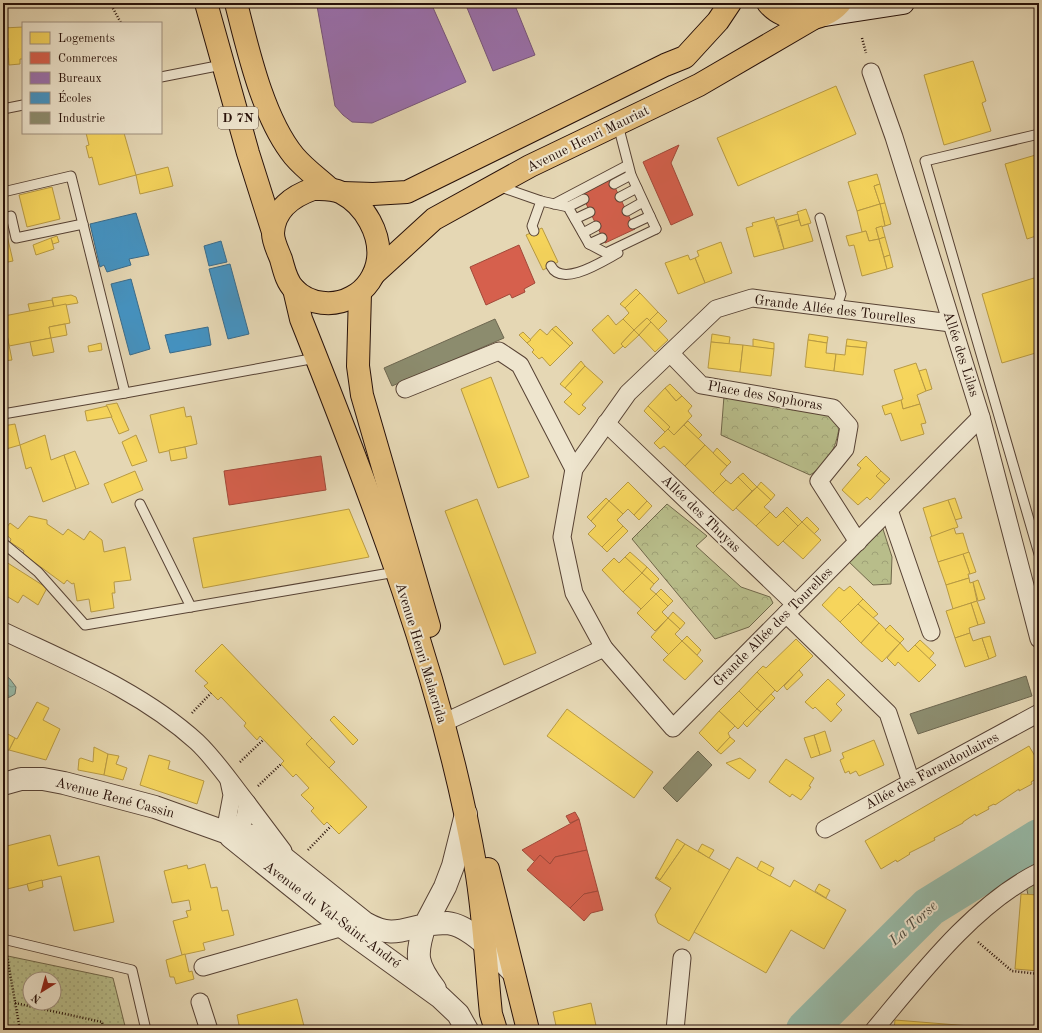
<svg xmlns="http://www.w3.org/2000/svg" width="1042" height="1033" viewBox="0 0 1042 1033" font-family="'Old Standard TT',serif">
<defs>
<pattern id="grass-tufts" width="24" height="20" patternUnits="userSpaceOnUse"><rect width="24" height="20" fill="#b8bd8a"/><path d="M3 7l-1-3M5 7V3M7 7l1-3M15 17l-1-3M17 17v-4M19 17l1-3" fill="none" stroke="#9ea176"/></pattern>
<pattern id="forest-crowns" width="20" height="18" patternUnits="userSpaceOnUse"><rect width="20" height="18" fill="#b8bd8a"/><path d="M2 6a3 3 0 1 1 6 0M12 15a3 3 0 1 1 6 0" fill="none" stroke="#9ea176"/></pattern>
<pattern id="garden-dots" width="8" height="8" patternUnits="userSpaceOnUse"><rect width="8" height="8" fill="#b8bd8a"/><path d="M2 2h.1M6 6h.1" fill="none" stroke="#9ea176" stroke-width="1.8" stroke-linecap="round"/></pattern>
<pattern id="water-waves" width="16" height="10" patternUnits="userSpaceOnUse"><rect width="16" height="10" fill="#97baa8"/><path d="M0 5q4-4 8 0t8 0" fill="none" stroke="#829f8f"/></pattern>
</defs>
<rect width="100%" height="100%" fill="#e5d7b4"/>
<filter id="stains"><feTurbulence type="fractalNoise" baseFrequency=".005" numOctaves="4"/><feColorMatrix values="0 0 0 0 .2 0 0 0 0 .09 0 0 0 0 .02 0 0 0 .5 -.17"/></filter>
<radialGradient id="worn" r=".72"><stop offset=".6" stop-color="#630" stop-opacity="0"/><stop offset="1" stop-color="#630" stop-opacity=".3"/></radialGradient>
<polygon fill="url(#grass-tufts)" stroke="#70674a" points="1039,881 1039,895 1028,895 1026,885"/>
<g fill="url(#forest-crowns)" stroke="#70674a">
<path d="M724,396L828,415L839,428C836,448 828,464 810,475L721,435Z"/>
<polygon points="667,504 707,536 696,546 741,587 770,597 773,603 749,627 715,639 632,539"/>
<polygon points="882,526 892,557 891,584 873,585 847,560"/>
</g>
<path fill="url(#garden-dots)" stroke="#70674a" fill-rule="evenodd" d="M3,955L113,978L126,1030H3ZM30,979H54V1003H30Z"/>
<polygon fill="url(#water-waves)" stroke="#6b7668" points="3,673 10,679 16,687 15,694 10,697 5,698 3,696"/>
<g fill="#f6d55c" stroke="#b89a43">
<polygon points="23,27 23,59 20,59 20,64 9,65 8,48 3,48 3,28"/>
<polygon points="973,61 986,101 982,103 991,131 944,145 924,75"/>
<polygon points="836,86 856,134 738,186 717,138"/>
<polygon points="86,133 124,133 136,175 99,185 92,157 89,158 86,146 89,145"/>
<polygon points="1039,154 1039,235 1027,239 1005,164"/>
<polygon points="168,167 173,186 140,194 136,175"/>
<polygon points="877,174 880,184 874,186 880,204 857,211 848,182"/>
<polygon points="880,184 885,203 880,204 874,186"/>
<polygon points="52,187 60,219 27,227 19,195"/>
<polygon points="885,203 891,224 885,226 880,204"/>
<polygon points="880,204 885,226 876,228 879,239 869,241 866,231 862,232 857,211"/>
<polygon points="806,209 811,223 801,226 797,212"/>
<polygon points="798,214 799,220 778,226 776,220"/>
<polygon points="774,217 784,249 754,257 746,228 753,226 752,223"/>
<polygon points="799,220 801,226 808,224 813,241 784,249 778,226"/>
<polygon points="882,226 885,237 879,239 876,228"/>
<polygon points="542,228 558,262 543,270 526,235"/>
<polygon points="6,231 13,261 3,263 3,232"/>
<polygon points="866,231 869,241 879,239 887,269 862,276 854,245 849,246 846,236"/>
<polygon points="57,236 59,242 53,244 51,238"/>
<polygon points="885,237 890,255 884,257 879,239"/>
<polygon points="51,238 54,249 36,255 33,245"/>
<polygon points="721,242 732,273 705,283 695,258 699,256 697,251"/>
<polygon points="688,255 690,260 695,258 705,283 678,294 665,263"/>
<polygon points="890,255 893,267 887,269 884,257"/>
<polygon points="1034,278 1039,296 1039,352 1002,363 982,294"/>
<polygon points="636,289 640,293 625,308 620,304"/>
<polygon points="640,293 658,312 649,321 647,318 634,330 623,319 629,313 625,308"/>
<polygon points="71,295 76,297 78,303 54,307 52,298"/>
<polygon points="52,300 54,308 30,312 28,304"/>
<polygon points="66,304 70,323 49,327 51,338 9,346 4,316"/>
<polygon points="658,312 667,321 658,330 649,321"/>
<polygon points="608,315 616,325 623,319 634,330 621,344 623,346 614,354 592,330"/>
<polygon points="647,318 651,322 639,335 634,330"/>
<polygon points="651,322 668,340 655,352 639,335"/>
<polygon points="65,324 67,335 51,338 49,327"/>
<polygon points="556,326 573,343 570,346 552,329"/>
<polygon points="7,329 7,335 3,336 3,330"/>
<polygon points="540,329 547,335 552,329 570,346 550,366 542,357 539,359 532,352 534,350 527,343"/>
<polygon points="634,330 639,335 625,348 621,344"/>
<polygon points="523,332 531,340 527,343 519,335"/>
<polygon points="712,334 730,337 729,344 711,342"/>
<polygon points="809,334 828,337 827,343 808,340"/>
<polygon points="7,335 12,360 3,361 3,336"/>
<polygon points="51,338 54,352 33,356 30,342"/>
<polygon points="753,339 774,343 774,349 753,347"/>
<polygon points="847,339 867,342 866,348 846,346"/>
<polygon points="808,340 827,343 826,353 836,354 834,371 805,367"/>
<polygon points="711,342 743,345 740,372 708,368"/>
<polygon points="101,343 102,350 89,352 88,346"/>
<polygon points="743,345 774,349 771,376 740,372"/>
<polygon points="846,346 866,348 863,375 834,371 836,354 845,355"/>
<polygon points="581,361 585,366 565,388 560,384"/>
<polygon points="916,363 926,391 917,395 920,404 903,409 901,400 903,399 894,370"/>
<polygon points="585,366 603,382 582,405 586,408 579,415 564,402 572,394 565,388"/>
<polygon points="926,369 932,389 926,391 919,371"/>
<polygon points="491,377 529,477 498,488 461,389"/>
<polygon points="670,384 682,396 676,401 665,388"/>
<polygon points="665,388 676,401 682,396 692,406 688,411 692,416 674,435 668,429 670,427 648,406"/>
<polygon points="901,400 903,409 920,404 926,423 921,424 924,434 901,441 891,413 885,415 882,406"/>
<polygon points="117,403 129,430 119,434 106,405"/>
<polygon points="107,406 112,417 87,421 85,411"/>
<polygon points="648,406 670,427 665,432 644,411"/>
<polygon points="184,407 186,417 191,416 197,444 159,453 150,415"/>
<polygon points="688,421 702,435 698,439 684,425"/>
<polygon points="15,424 20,445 6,449 3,438 3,426"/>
<polygon points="684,425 705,445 685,466 664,446 660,449 654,443 668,429 674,435"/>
<polygon points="45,435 51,460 64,455 76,489 43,502 31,467 26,469 20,445"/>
<polygon points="136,435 147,461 132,466 122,442"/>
<polygon points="705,445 727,466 720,474 726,480 713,493 685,466"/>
<polygon points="185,447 187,458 171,461 169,450"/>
<polygon points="717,448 731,462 727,466 713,453"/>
<polygon points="75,451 89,484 76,489 64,455"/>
<polygon points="866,456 881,471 876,476 885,484 870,500 867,497 858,505 842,490 861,468 857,465"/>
<polygon points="135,471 143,490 112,503 104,484"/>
<polygon points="881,471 890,479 885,484 876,476"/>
<polygon points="743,473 757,487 752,491 738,477"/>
<polygon points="738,477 752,491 733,511 713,493 726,480 731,484"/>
<polygon points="628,482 647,501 634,515 628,509 623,514 609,501"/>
<polygon points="761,482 775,495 771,500 757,487"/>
<polygon points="757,487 771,500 764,507 770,512 756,526 736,508"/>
<polygon points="606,498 609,501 591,521 587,517"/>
<polygon points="955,498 962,518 955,520 948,500"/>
<polygon points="477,499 536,653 504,665 445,511"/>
<polygon points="948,500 958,527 932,537 923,508"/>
<polygon points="609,501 623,514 617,520 623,526 602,547 588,534 596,526 591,521"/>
<polygon points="647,501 652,506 639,520 634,515"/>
<polygon points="787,507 802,522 798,526 783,511"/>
<polygon points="349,509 369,557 203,588 193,538"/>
<polygon points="783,511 798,526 778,546 756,526 770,512 776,518"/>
<polygon points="29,516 47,520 47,524 63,535 68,529 84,540 90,531 102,540 104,552 125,547 131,580 114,582 115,593 112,593 114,608 91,612 89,599 77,601 74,583 72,584 67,580 64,584 23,554 24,551 10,542 11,539 3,532 10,523 18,529"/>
<polygon points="807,517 819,529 814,534 802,522"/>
<polygon points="802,522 821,540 803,559 783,541"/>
<polygon points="623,526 628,531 607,552 602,547"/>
<polygon points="954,528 956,534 963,533 969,553 938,562 930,537"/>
<polygon points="630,552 647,567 642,573 625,557"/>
<polygon points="969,552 976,572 970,574 963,554"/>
<polygon points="963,554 970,574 968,574 969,578 946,585 938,562"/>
<polygon points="625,557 642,573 623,592 602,570 614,558 619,563"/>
<polygon points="3,560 47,588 38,605 23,595 18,603 3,594"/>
<polygon points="647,567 659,579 654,584 642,573"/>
<polygon points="642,573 654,584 650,589 656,594 641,609 623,592"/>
<polygon points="969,578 970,583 973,582 977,601 953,609 946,585"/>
<polygon points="978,580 985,599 978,601 973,582"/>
<polygon points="850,586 863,599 840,622 822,605 839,587 844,591"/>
<polygon points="661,589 673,601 668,606 656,594"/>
<polygon points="656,594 668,606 662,612 668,618 655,631 637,613"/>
<polygon points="863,599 878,614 873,618 858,604"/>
<polygon points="977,601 985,623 978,625 971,603"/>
<polygon points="971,603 978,625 969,628 970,633 955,638 946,611"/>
<polygon points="858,604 879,623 861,643 840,622"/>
<polygon points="673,612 685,623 680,629 668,618"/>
<polygon points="668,618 680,629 675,634 682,641 669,655 651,637"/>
<polygon points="879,623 900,643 882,662 861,643"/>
<polygon points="890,625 904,639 900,643 885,630"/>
<polygon points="970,633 973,641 982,638 989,659 965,667 955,638"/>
<polygon points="687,636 701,650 697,655 682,641"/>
<polygon points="990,636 996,656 989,659 982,638"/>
<polygon points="796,639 813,656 777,692 757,672 763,666 766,668"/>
<polygon points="920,640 934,653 929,659 915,645"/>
<polygon points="682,641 703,661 685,680 663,660"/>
<polygon points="900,643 908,652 915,645 936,665 919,682 898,662 895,666 887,658"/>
<polygon points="222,644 312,738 306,744 367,807 339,834 327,822 324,825 311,811 314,808 301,795 309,788 296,774 293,777 281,764 284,761 260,736 257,740 244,726 246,723 221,697 218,700 204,686 208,683 195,671"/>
<polygon points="799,670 803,675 787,690 784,686"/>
<polygon points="757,672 775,690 757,709 739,691"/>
<polygon points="828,679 845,695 836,704 842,710 831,722 815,707 813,709 805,702"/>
<polygon points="739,691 757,709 738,729 719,711"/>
<polygon points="771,694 775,698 761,712 757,709"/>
<polygon points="37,702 49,708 43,720 60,729 46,760 9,750 15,738 17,739"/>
<polygon points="567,709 653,772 634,798 547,736"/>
<polygon points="757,709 761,712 747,727 743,723"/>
<polygon points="719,711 735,726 728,733 730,737 717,751 699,733"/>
<polygon points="334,716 358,740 353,745 330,720"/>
<polygon points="825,731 831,751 820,755 814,735"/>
<polygon points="6,733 15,738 9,750 3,752 3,738"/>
<polygon points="814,735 820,755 811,758 804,738"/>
<polygon points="730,737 735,741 721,754 717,751"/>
<polygon points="312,738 335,762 329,768 306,744"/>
<polygon points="874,740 884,765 859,776 856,771 850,774 849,771 845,773 840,760 844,758 842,753"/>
<polygon points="1029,746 1039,763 1039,777 1031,782 1032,784 1019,791 1019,789 995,805 994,804 988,807 989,809 976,816 975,814 963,822 963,823 934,838 935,840 909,853 910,854 897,862 896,860 881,869 865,841"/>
<polygon points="94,747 108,754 104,775 78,770 79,759 81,758 93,762"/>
<polygon points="108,754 119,756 116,764 127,768 123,780 104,775"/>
<polygon points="149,755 170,761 168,769 204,781 197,804 140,785"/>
<polygon points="740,758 756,770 749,779 726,763"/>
<polygon points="786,759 814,778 809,786 811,787 801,800 792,794 790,797 769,782"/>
<polygon points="50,835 58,866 99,856 114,922 74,931 61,876 3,890 3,847"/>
<polygon points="677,839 685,844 660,880 656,877"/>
<polygon points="685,844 730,870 689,941 658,923 655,915 671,888 655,878 656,877 660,880"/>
<polygon points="702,844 714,850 709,858 698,851"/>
<polygon points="737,857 790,887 794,880 846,910 824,949 791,930 766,973 694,932"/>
<polygon points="761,861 774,868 770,876 757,869"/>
<polygon points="205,864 211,888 217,887 222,911 228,910 234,935 203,943 205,950 182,955 173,921 188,917 186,911 191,910 189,900 172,903 164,871 187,865 188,869"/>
<polygon points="42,880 43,887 29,891 27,884"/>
<polygon points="819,884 830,890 826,898 815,891"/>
<polygon points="1021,894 1039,895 1039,971 1015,969"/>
<polygon points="185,954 189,972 192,971 194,979 176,984 174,977 170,977 166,960"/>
<polygon points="297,999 305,1030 240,1030 237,1015"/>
<polygon points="591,1003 597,1030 557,1030 553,1012"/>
<polygon points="895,1020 970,1026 970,1030 894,1030"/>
</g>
<g fill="#d6604d" stroke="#a24839">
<polygon points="679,145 671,163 693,215 671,225 643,162"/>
<polygon points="611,179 635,229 605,243 581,193"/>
<polygon points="519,245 535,283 524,289 525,292 512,298 510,294 486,305 470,267"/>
<polygon points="321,456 326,490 229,505 224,471"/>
<polygon points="575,812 579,819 570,823 566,816"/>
<polygon points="579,819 587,850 555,857 550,864 540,855 535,862 522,850"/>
<polygon points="587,850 598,891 584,894 570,908 527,870 540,855 550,864 555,857"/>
<polygon points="598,891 603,910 591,913 584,921 570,908 584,894"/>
</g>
<g fill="#9970ab" stroke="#77547a">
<polygon points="331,3 431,3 466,82 372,123 352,122 343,115 335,106 317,6"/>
<polygon points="465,3 514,3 535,55 493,71"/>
</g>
<g fill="#4393c3" stroke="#3b6c8b">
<polygon points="136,213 149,255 129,259 131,265 107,272 104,265 100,267 90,224"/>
<polygon points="221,241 227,262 209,266 204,246"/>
<polygon points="230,264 249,334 228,339 209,269"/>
<polygon points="131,279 150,349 130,355 111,284"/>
<polygon points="208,327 211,345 170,353 165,335"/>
</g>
<g fill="#8c8c6e" stroke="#6e6750">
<polygon points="495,319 504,338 392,386 384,368"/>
<polygon points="1026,676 1032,696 918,734 910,714"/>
<polygon points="698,751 712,765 677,802 663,788"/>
</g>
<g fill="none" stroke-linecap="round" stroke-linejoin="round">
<polyline stroke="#97baa8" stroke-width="40" points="806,1030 929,907 1039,839"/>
<g stroke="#574234" stroke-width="11">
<g id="service">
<polyline points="161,77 222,65"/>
<polyline points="3,109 23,105"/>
<polyline points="618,125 631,175 656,229"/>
<polyline points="1039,134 925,161 1039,554"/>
<polyline points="614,184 631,175"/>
<polyline points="498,186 541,201 568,207 589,244 606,253 656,229"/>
<polyline points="3,192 71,176 125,393 316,358"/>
<polyline points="620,197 637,188"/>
<polyline points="554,204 628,165"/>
<polyline points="568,207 584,199"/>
<polyline points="627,211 643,202"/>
<polyline points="3,218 11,216 16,238 83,224"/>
<polyline points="820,218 841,294 836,309"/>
<polyline points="575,219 590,212"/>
<polyline points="633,224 650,216"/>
<polyline points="534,231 532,226 541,201"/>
<polyline points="583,233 596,226"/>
<polyline points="589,244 602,238"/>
<path d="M551,266C562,288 603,261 618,253"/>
<polyline points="3,414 125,393"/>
<polyline points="140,504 191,607"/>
<polyline points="3,543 38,572 85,625 396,572"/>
<polyline points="3,939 132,970 146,1030"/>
</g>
</g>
<g stroke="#574234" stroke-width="19">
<g id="minor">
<polyline points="871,72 894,137 981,417 1039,639"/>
<polyline points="951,323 752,298 716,309 628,393 574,469 562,537 574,593 604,648 673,728 981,417"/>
<polyline points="670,353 701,385 833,408 849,426 845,449 819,481 858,542"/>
<polyline points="405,389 499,351 520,365 574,469"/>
<polyline points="606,423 795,604"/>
<polyline points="889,510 931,632"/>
<polyline points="786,614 888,713 911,782"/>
<path d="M3,631C70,663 141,691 197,742C216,760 231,783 247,803C246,823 243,825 225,832"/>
<polyline points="443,723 604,648"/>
<polyline points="247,803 283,851"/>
<polyline points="825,829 1039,713"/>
<polyline points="225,832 232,795 229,781"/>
<polyline points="203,967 343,927"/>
<polyline points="200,1002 209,1030"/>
<polyline points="675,1030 682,958"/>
<path d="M874,1030C920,975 974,904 1039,872"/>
</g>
</g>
<g stroke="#574234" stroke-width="24">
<g id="tertiary">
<path d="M3,784L21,779H43L64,783L155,807L225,832L252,836L270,847L365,923C390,937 399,931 425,925L445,887L453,866L466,814"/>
<polyline points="231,837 343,927 440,997 458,1014 467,1030"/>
<path d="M435,989C416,964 415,955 425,925C432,924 440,923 447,923C470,925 498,956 513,972"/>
</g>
</g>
<g stroke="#281109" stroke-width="24">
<polyline id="secondary" points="825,15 903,3"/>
</g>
<g stroke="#281109" stroke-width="24">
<g id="primary">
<polyline points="206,3 248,153 273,232"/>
<path d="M236,3C248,50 263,118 294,156C305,169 318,178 330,189"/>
<path d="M768,3C785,24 822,24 840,3"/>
<path d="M313,189C323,189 333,188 342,193C365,205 381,234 378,259C376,275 366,290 352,297C334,307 309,305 294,289C286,281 284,269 281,259C278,251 273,242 273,233C274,209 293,196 313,189Z"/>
<polyline points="343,193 373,194 407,192 665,65 685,57 718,21 730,3"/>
<polyline points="374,274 434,219 530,166 699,85 814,18"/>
<path d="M294,289L301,319C372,497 443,679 476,869C484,916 486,966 491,1014L496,1030"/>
<polyline points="360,293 358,366 362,395 429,626"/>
<polyline points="488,869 528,1030"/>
</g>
</g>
<g stroke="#281109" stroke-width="2.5" stroke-dasharray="1 2" stroke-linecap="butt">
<polyline points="110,3 121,23"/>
<polyline points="862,38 866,53"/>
<polyline points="192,713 211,693"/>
<polyline points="240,762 263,740"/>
<polyline points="258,786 281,764"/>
<polyline points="308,850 331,826"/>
<polyline points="978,942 1012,971 1039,974"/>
<polyline points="7,956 20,1030"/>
<polyline points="15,1003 102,1022 104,1030"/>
</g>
<use href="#service" stroke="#eee5ce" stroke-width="9"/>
<use href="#minor" stroke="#eee5ce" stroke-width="17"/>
<use href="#tertiary" stroke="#eee5ce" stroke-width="22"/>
<use href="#secondary" stroke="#eee5ce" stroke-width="22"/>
<use href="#primary" stroke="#e2bc7a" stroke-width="22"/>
</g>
<g text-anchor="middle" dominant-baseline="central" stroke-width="4" stroke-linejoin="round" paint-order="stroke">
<rect fill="#eee5ce" stroke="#635144" stroke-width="1" x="218" y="107" width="40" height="22" rx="3"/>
<g font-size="13" font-weight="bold" fill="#281109">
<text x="238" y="118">D 7N</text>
</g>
<g font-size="14" fill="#281109" stroke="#eee5ce">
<text transform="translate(588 139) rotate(-26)">Avenue Henri Mauriat</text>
<text transform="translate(835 310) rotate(7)">Grande Allée des Tourelles</text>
<text transform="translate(961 354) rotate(72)">Allée des Lilas</text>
<text transform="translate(765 396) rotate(10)">Place des Sophoras</text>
<text transform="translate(701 514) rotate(44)">Allée des Thuyas</text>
<text transform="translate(773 627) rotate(-45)">Grande Allée des Tourelles</text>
<text transform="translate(421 653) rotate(73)">Avenue Henri Malacrida</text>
<text transform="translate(932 771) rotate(-28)">Allée des Farandoulaires</text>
<text transform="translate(115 798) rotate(15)">Avenue René Cassin</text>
<text transform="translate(332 915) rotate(37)">Avenue du Val-Saint-André</text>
</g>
<g font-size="15" font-style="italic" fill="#4f4c41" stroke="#eee5ce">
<text transform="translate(914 924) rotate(-42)">La Torse</text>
</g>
</g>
<rect width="1042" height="1033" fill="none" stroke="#e5d7b4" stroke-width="16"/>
<rect x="4" y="4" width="1034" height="1025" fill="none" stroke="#281109" stroke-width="2"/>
<rect x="8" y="8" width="1026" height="1017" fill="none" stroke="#281109"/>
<rect x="22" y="22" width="140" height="112" fill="#eee5ce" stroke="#9f907f"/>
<rect x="30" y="32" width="20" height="12" fill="#f6d55c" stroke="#9f907f"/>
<text x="58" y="42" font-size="12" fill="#281109">Logements</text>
<rect x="30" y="52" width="20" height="12" fill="#d6604d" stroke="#9f907f"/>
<text x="58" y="62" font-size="12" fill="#281109">Commerces</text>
<rect x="30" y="72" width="20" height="12" fill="#9970ab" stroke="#9f907f"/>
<text x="58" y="82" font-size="12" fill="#281109">Bureaux</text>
<rect x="30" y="92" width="20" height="12" fill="#4393c3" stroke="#9f907f"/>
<text x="58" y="102" font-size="12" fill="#281109">Écoles</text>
<rect x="30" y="112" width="20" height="12" fill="#8c8c6e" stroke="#9f907f"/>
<text x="58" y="122" font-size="12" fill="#281109">Industrie</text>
<g transform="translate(42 991) rotate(217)"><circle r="19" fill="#eee5ce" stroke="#9f907f"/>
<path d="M0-3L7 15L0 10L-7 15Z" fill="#8f2418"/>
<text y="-6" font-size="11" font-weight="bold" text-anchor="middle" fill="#281109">N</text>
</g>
<rect width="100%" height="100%" filter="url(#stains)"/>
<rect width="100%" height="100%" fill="url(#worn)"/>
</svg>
